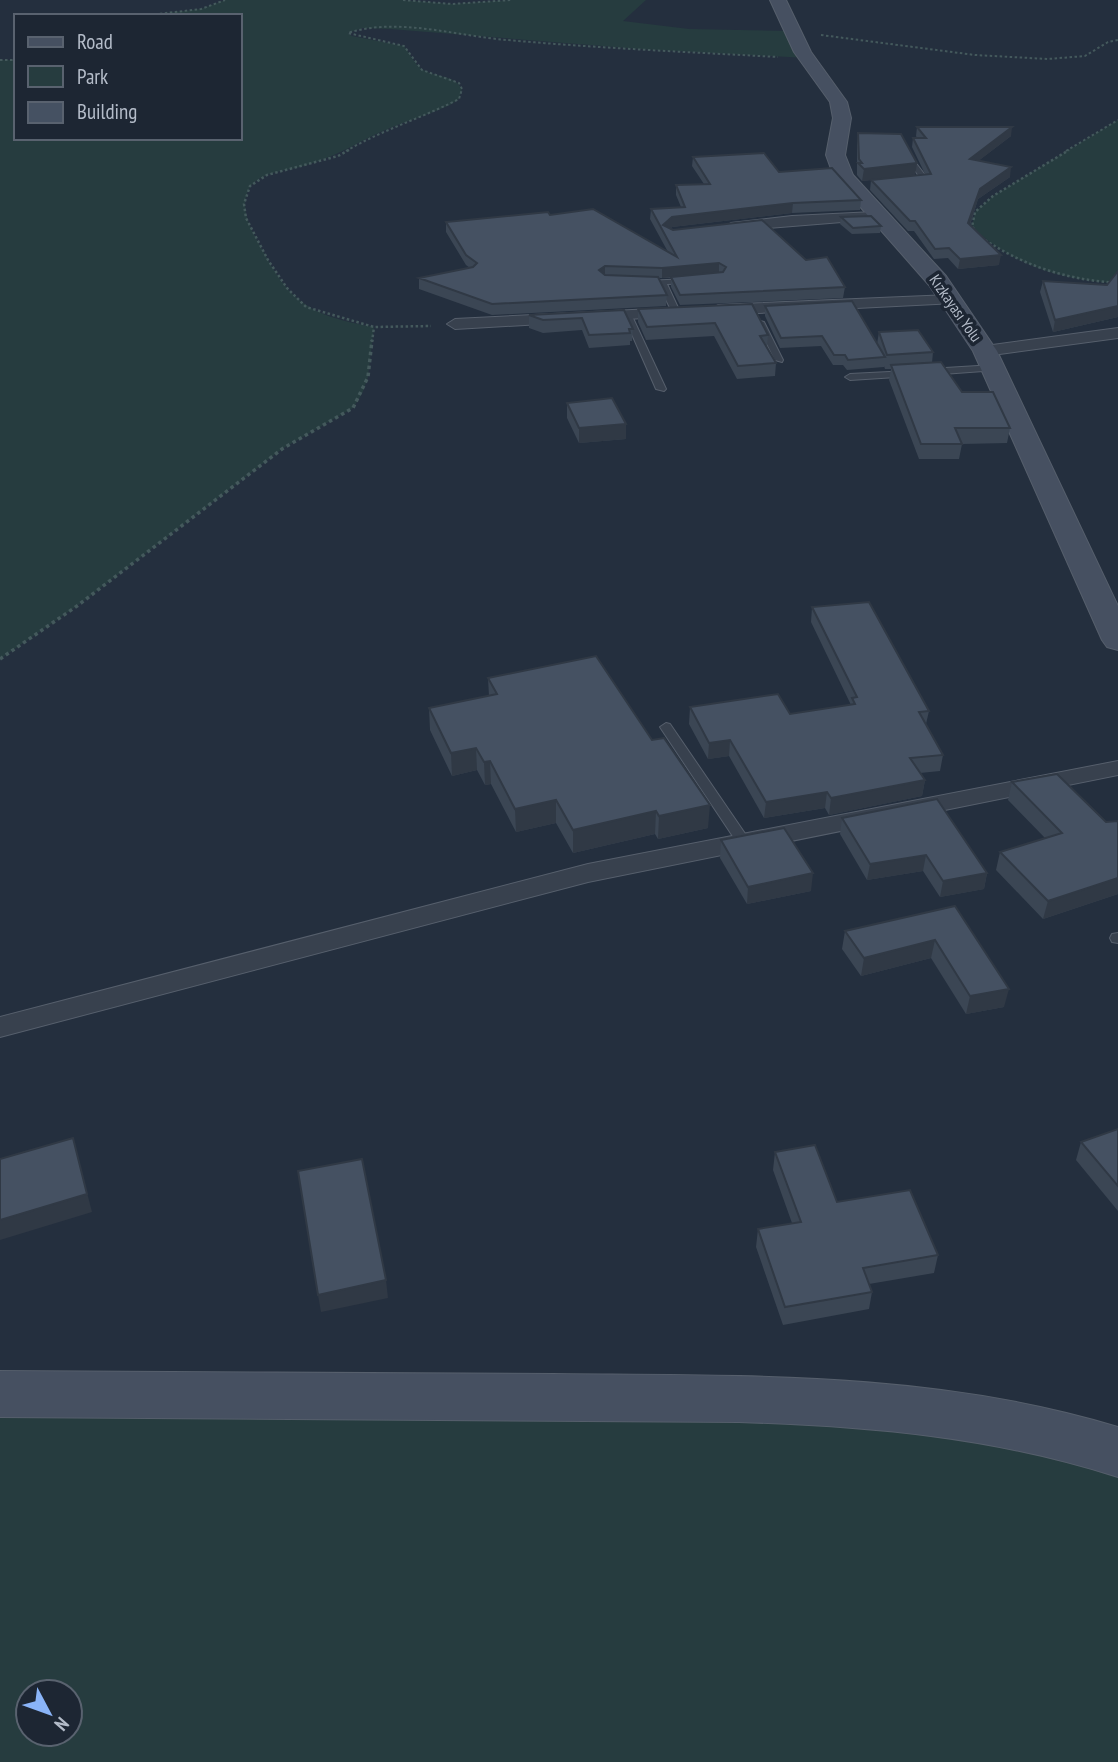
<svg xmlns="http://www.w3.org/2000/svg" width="1118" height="1762" viewBox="0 0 1118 1762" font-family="'PT Sans Narrow',sans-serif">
<rect width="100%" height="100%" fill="#242f3e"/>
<g fill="#263c3f" fill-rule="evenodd">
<path d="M225,0H403L452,4L511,0H646L623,21L689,29L791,31L807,58L640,49L390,29L363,28L348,33L352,36L404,46C410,53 414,64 422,69C435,78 454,74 462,89L459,99L450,105C424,117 395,124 370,137C343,151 327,160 296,168C281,171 257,174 249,189C237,212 256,237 267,258C294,308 320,317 374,327L368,377L362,394L353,408L282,449L77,606L0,659V60H16V138H240V16H140L201,9Z"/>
<path d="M1118,120V283C1063,281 1012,265 972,227L975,212L993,196Z"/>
<path d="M0,1394L739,1399L1118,1452V1762H0ZM28,1692H70V1734H28Z"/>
</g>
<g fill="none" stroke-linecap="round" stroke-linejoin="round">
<g stroke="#565f6c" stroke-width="2">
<g id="lane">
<polygon points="906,150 928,179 927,181 912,185 908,183 920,178 903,152"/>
<polygon points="690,279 694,281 693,283 667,284 680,312 676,315 672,312 659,285 644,285 640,283 644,281"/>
<polygon points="628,313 632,316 666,389 664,391 656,389 624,316"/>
<polygon points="757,320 764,322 783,360 782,362 775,360 756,322"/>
<polygon points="994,365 997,366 997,370 929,375 924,372 929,369"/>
<polygon points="909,371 912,372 912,376 850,380 845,377 850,374"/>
<polygon points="666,723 670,724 748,838 750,841 748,844 738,844 660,727"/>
<polygon points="1118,933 1118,943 1112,942 1110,938 1112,934"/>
</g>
</g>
<g stroke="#565f6c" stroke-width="2">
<g id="street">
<polygon points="874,212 879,213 879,219 731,231 724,227 731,223 792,216"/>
<polygon points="950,295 956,297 958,300 956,303 718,315 710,310 718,305"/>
<polygon points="672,308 680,313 678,316 455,329 447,324 455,319"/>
<polygon points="1118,328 1118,338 985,356 977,351 985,346"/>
<polygon points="1118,761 1118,775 588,882 0,1037 0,1017 588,864"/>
</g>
</g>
<g stroke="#565f6c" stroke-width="2">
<g id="secondary">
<polygon points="770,0 786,0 811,52 847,102 851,118 845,155 853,175 946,276 997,351 1118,606 1118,650 1107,647 1102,640 973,351 929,285 834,177 826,155 833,118 830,102 794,52"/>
<path d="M0,1371C184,1372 369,1373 553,1374C744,1376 934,1371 1118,1427V1477C994,1437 869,1426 739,1422L0,1417Z"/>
</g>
</g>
<g stroke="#44595c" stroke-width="2" stroke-dasharray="2.5 2.5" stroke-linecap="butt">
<polyline points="403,0 452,4 511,0"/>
<polyline points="140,16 201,9 225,0"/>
<polyline points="821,35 975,55 1048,59 1085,56 1108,42 1118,40"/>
<polyline points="0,60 16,60"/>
<path d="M346,151C382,130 422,118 459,99L462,89L459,83L422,70L404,46L348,33C397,17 457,36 507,40C597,48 687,52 778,57"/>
<polyline points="1066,151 1118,120"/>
</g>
<g stroke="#44595c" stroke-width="2.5" stroke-dasharray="2.5 2.5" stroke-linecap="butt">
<polyline points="349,150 338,156 267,175 250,186 244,204 246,218 268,260 287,288 306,307 374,327 431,326"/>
<polyline points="974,229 972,227 975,212 993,196 1069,150"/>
<path d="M985,240C1026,267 1069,280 1118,283"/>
<polyline points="372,342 374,327"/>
</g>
<polyline stroke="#44595c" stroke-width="3.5" stroke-dasharray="3.5 3.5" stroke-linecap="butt" points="0,659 77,606 282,449 353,408 368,377 372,340"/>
<use href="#lane" fill="#38414e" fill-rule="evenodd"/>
<use href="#street" fill="#38414e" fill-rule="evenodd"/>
<use href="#secondary" fill="#465061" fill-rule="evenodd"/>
</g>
<g fill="#3b4654">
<polygon points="917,127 1011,136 978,161 1010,177 978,199 970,225 999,265 958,269 948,258 934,259 914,231 908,231 870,190 871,180 862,181 857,175 857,145 858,133 915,176 925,174 912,147 913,138 917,138 916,136"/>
<polygon points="693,157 779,172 861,200 860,210 792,213 672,227 670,229 673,230 806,260 845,287 843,298 680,305 671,287 671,278 658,278 667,295 666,306 492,315 419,289 419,278 470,268 466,265 446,232 446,222 550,215 668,252 650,219 651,209 681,207 676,195 676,185 704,184 692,166"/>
<polygon points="841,217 881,226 880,233 852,234 840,224"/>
<polygon points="1118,271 1118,317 1053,332 1040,292 1043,281 1107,285"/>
<polygon points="752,304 768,335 767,347 776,363 775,376 737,379 714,336 646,340 638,322 638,309"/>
<polygon points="765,306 877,344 879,332 933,352 932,363 962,392 1010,428 1007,443 962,444 959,459 919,459 889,380 891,369 885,369 884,366 884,367 847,370 843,365 833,365 821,346 780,348 765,316"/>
<polygon points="624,310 633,329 632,341 630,341 630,345 589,348 582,330 543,333 529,328 529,315"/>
<polygon points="567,403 626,439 579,443 567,418"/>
<polygon points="812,607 929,711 926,724 943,755 940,771 920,773 925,780 922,796 829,815 825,808 764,818 729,756 708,759 689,724 690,707 790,714 851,705 811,622"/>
<polygon points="488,678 708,828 658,839 655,834 573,853 556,823 516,832 491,784 485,785 477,770 452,776 430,730 429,708 489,696"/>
<polygon points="1012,782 1106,822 1118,821 1118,894 1043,919 996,870 1000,852 1045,838 1008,800"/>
<polygon points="842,818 987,873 984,889 940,897 923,871 867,880 840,834"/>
<polygon points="721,840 811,891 747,904 720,858"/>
<polygon points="955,906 1004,1007 966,1014 931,958 861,976 842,949 845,931"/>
<polygon points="1118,1129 1118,1211 1076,1160 1081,1142"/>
<polygon points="775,1152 837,1202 938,1255 934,1273 869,1284 872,1292 869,1309 783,1325 756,1247 758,1229 792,1223 773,1170"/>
</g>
<g fill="#303945">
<polygon points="1012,127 1011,136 968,169 970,159"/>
<polygon points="917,163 915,176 862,181 864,169"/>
<polygon points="1011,167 1010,177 978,199 967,233 968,223 980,189"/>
<polygon points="793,203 792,213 672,227 664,234 663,225 672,217"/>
<polygon points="1001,255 999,265 958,269 960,259"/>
<polygon points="719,263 719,273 662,278 662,268"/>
<polygon points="605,266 605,276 599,270"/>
<polygon points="1118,306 1118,317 1053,332 1055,320"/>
<polygon points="626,424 626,439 579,443 579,428"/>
<polygon points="730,740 729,756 708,759 709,743"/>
<polygon points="476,748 477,770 452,776 451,753"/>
<polygon points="490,761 491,784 485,785 484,762"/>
<polygon points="925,780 922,796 829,815 831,798"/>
<polygon points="827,792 825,808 764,818 766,802"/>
<polygon points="556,800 556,823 516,832 515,809"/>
<polygon points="710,805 708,828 658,839 659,816"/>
<polygon points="656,811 655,834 573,853 573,830"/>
<polygon points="926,855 923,871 867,880 870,864"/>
<polygon points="813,873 811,891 747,904 748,887"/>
<polygon points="987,873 984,889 940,897 943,881"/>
<polygon points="1118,878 1118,894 1043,919 1048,901"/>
<polygon points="935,940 931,958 861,976 864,958"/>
<polygon points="1009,989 1004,1007 966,1014 970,996"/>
<polygon points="73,1138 92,1212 0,1240 0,1220"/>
<polygon points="386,1280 388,1298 321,1312 318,1295"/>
</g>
<g fill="#455162" stroke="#303945" stroke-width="2">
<polygon points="917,127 1012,127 970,159 1011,167 980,189 968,223 1001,255 960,259 949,248 935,249 915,221 910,221 871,180 931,174 913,138 926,138"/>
<polygon points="858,133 901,134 917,163 864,169 858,163 862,163 859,159"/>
<polygon points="764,153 779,172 832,168 861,200 793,203 672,217 663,225 673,230 762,220 806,260 827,257 845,287 680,295 671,277 723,272 726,267 719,263 662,268 605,266 599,270 605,275 658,277 667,295 492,304 419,278 473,267 477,263 466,255 446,222 548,212 550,215 593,209 677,257 651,209 685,207 676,185 710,184 693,157"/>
<polygon points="871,216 881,226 853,228 841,217"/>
<polygon points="1118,271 1118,306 1055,320 1043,281 1107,285"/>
<polygon points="852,301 885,357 848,360 845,355 834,355 822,336 781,338 765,306"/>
<polygon points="752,304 768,335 760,336 776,363 738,366 715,323 647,327 638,309"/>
<polygon points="624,310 633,329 629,329 630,333 589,335 582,318 543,320 529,315"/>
<polygon points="918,330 933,352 887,355 879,332"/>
<polygon points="941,362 962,392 993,392 1010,428 955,428 962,444 921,444 891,365"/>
<polygon points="612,398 626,424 579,428 567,403"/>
<polygon points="869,602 929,711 919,712 943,755 910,758 925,780 831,798 827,792 766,802 730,740 709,743 690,707 778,694 790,714 855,704 852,698 857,697 812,607"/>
<polygon points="596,656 652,740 664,738 710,805 659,816 656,811 573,830 556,800 515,809 490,761 484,762 476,748 451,753 429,708 497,694 488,678"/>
<polygon points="1057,774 1106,822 1118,821 1118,878 1048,901 1000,852 1062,833 1012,782"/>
<polygon points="937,799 987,873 943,881 926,855 870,864 842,818"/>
<polygon points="784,828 813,873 748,887 721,840"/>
<polygon points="955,906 1009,989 970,996 935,940 864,958 845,931"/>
<polygon points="1118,1129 1118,1186 1081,1142"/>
<polygon points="73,1138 87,1194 0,1220 0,1159"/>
<polygon points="815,1145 837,1202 910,1190 938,1255 863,1268 872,1292 785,1307 758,1229 801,1222 775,1152"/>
<polygon points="362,1159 386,1280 318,1295 298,1171"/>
</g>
<g text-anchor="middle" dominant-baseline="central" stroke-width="7" stroke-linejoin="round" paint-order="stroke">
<g font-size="16" fill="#b4bcc9" stroke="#1d2633">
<text transform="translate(956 308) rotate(55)">Kızkayası Yolu</text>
</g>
</g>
<rect x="14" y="14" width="228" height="126" fill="#1d2633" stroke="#59626f" stroke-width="2"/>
<rect x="28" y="37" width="35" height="10" fill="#465061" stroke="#59626f" stroke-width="2"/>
<text x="77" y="49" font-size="21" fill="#b4bcc9">Road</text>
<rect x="28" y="66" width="35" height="21" fill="#263c3f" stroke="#59626f" stroke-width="2"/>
<text x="77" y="84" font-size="21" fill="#b4bcc9">Park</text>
<rect x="28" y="102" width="35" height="21" fill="#455162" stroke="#59626f" stroke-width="2"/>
<text x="77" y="119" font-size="21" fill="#b4bcc9">Building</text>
<g transform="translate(49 1713) rotate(131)"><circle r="33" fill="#1d2633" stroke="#59626f" stroke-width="2"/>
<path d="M0-5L12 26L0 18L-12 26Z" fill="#8ab4f8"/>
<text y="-10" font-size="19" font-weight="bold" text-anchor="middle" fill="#b4bcc9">N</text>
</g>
</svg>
